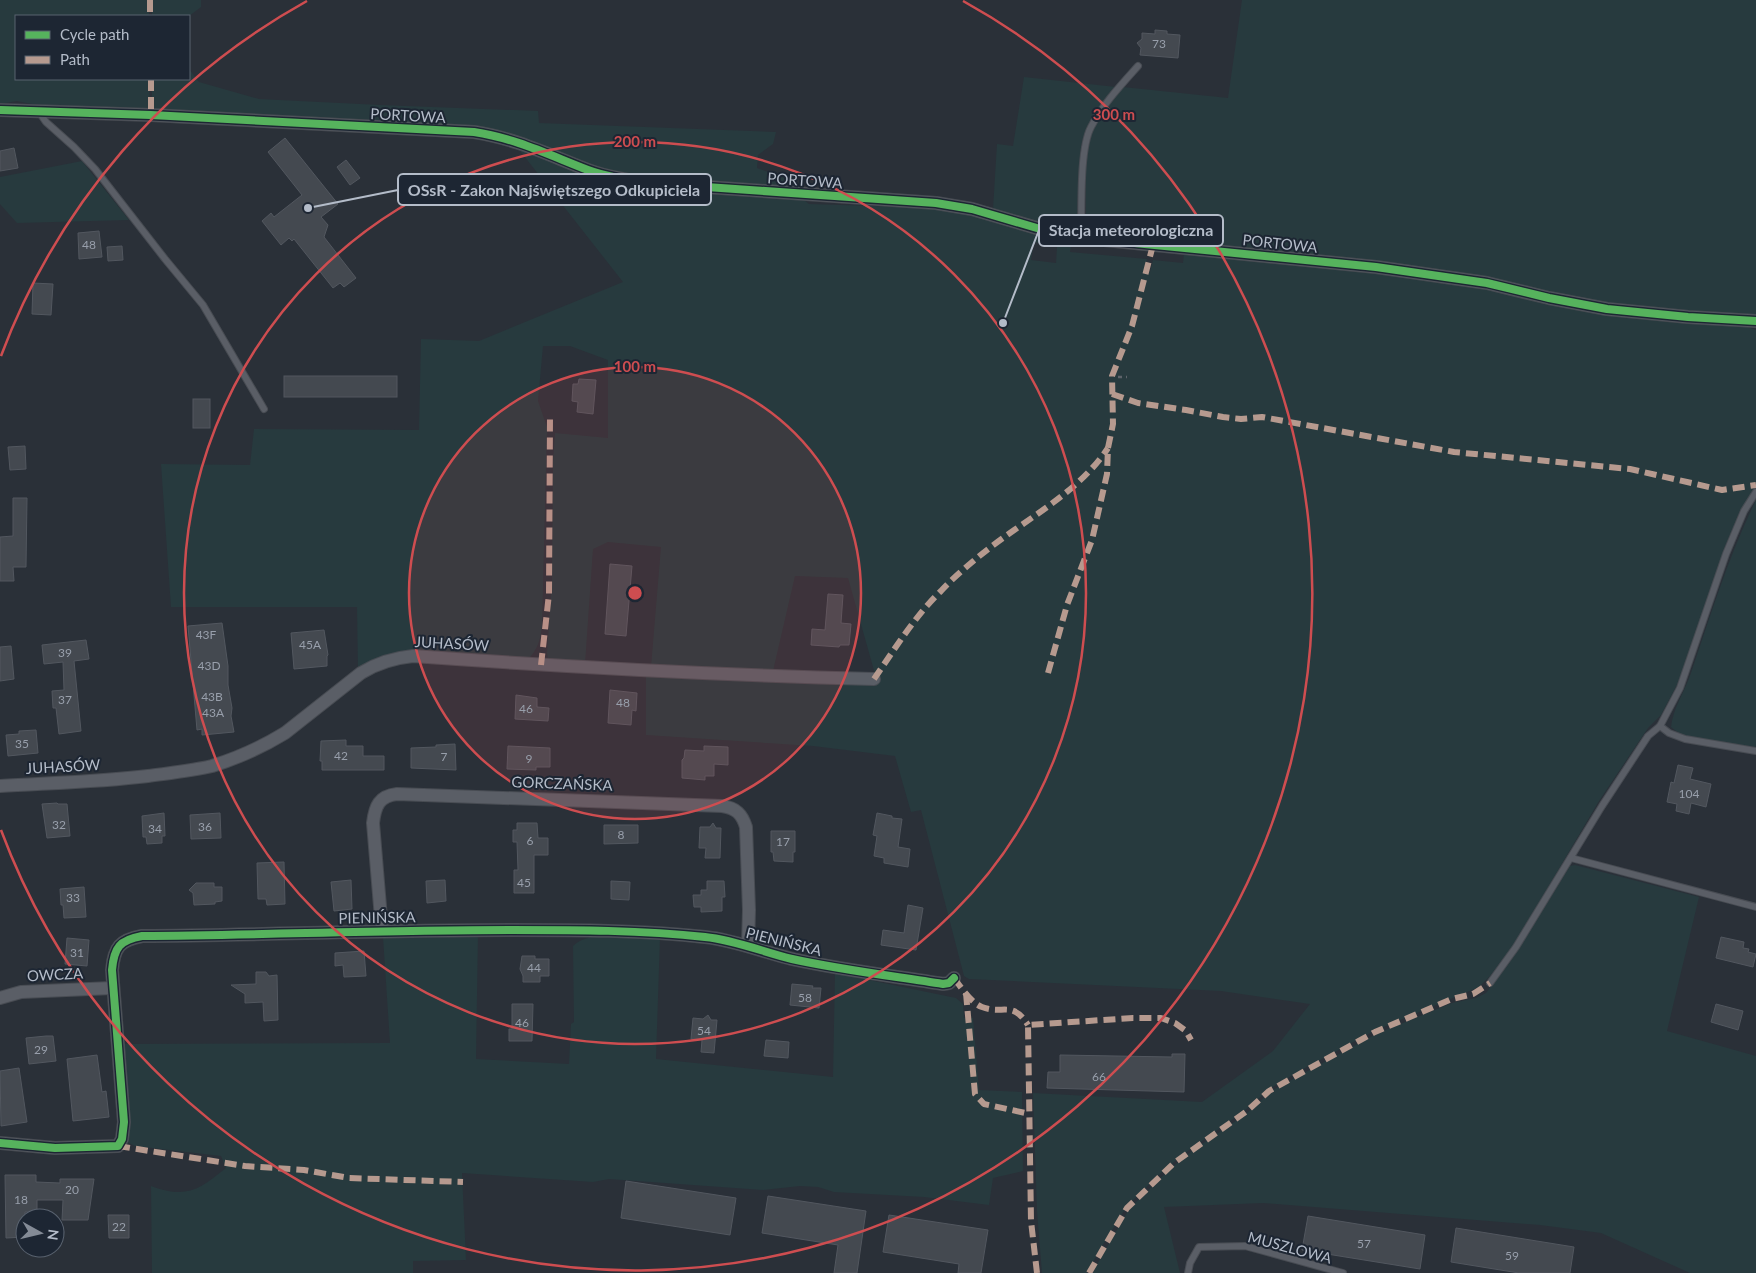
<svg xmlns="http://www.w3.org/2000/svg" width="1756" height="1273" viewBox="0 0 1756 1273" font-family="Lato,sans-serif">
<rect width="100%" height="100%" fill="#2a3038"/>
<g fill="#273a3e">
<polygon points="0,0 149,0 149,16 16,16 16,79 149,79 150,110 46,107 17,101 0,104"/>
<polygon points="151,0 201,0 201,7 189,16 152,16"/>
<path d="M1242,0H1756V317L1608,305L1183,243L1094,233L1088,227L1086,218C1086,195 1084,171 1088,148C1091,126 1109,104 1123,87L1228,98Z"/>
<polygon points="189,69 199,82 259,99 380,105 538,111 539,123 776,132 773,144 758,155 757,168 795,182 796,189 650,178 623,174 590,165 524,139 152,110 152,79 189,79"/>
<path d="M1024,77L1116,87C1102,104 1085,125 1081,147C1078,171 1078,197 1077,221L1072,227L1063,230L993,209L997,144L1013,146Z"/>
<path d="M517,147L620,184L648,189L803,199L809,204L936,208L971,214L1049,238L1051,245L1034,242L1031,260L1056,263L1057,247L1062,242L1071,244L1070,252L1147,259L1144,272H1150L1153,260L1183,263L1184,253L1373,271L1734,322L1756,330V485L1740,512L1724,549L1695,639L1677,685L1661,715L1648,728L1599,801L1514,945L1490,976L1479,987L1374,1031L1305,1068L1271,1088L1243,1112L1185,1153L1163,1171L1127,1206L1099,1251L1087,1273H1042L1037,1211L1033,1093L1202,1102L1273,1051L1310,1004L1221,991L969,979L964,976L921,810L911,812L895,756L813,746L646,735V676L876,685L878,675L875,674L848,578L795,576L773,671L651,667L661,547L608,542L593,549L585,664L552,661L548,659L547,653L552,578L553,461L555,433L608,438V360L570,346H543L538,401L547,427L542,627C540,640 538,650 527,660L413,652L358,670L357,607H171L161,464L250,465L254,429L419,430L421,339L479,341L623,282Z"/>
<polygon points="82,161 129,220 17,223 0,204 0,177"/>
<path d="M1756,500V747L1686,737L1676,731L1671,727C1673,708 1685,691 1691,673C1711,614 1729,555 1756,500Z"/>
<polygon points="1575,865 1699,897 1667,1031 1756,1056 1756,1273 1690,1273 1601,1233 1540,1225 1263,1203 1164,1207 1180,1273 1092,1273 1129,1209 1171,1168 1192,1151 1246,1114 1271,1091 1376,1034 1452,1003 1476,998 1486,993 1510,962 1570,866"/>
<path d="M478,933L476,1059L569,1064L571,1024L574,1022L573,946C589,929 637,936 660,937L656,1059L833,1077L835,973L956,998L963,1004L964,1018H973L979,1090L1022,1092L1023,1171L993,1178L989,1205L924,1197L834,1192L818,1187L800,1186L763,1190L609,1179L593,1182L462,1173L466,1260L413,1261V1273H152L151,1186C186,1199 199,1190 226,1168L221,1156L135,1146L127,1142L124,1044L390,1043L383,937Z"/>
</g>
<g fill="#444950" stroke="#52575f">
<polygon points="1155,30 1167,31 1167,34 1180,35 1178,58 1140,55 1141,48 1137,43 1142,39 1142,33 1155,34"/>
<polygon points="285,138 338,204 321,217 328,225 324,237 356,278 344,287 340,283 333,288 294,239 292,241 289,238 281,245 262,221 271,213 274,217 302,195 268,152"/>
<polygon points="14,148 18,168 0,171 0,151"/>
<polygon points="346,160 360,178 350,185 337,167"/>
<polygon points="99,231 102,257 79,259 78,233"/>
<polygon points="122,246 123,260 108,261 107,247"/>
<polygon points="33,283 53,284 51,315 32,314"/>
<rect x="284" y="376" width="113" height="21"/>
<polygon points="579,379 596,380 593,414 577,412 578,402 572,401 573,384 578,384"/>
<rect x="193" y="399" width="17" height="29"/>
<polygon points="25,446 26,469 10,470 8,447"/>
<polygon points="13,498 27,498 26,567 13,567 14,581 0,581 0,537 13,536"/>
<polygon points="610,564 632,566 626,636 605,634"/>
<polygon points="828,594 843,595 841,623 851,624 849,645 840,645 839,647 811,645 812,629 825,630"/>
<polygon points="222,623 228,666 228,685 232,708 231,716 234,732 202,735 202,729 197,730 188,626"/>
<polygon points="324,630 328,655 327,656 327,666 294,669 291,633"/>
<polygon points="86,640 89,659 74,661 81,731 59,734 56,708 53,708 52,691 64,690 63,662 44,664 42,645"/>
<polygon points="11,646 14,679 0,681 0,647"/>
<polygon points="610,690 637,693 636,711 632,710 631,725 608,723"/>
<polygon points="516,695 537,698 537,707 549,708 548,721 515,719"/>
<polygon points="36,730 38,753 8,756 6,735 19,734 19,731"/>
<polygon points="346,740 346,746 363,746 363,756 384,756 384,770 322,770 322,761 320,761 321,741"/>
<polygon points="455,744 456,770 411,768 411,748 436,747 436,745"/>
<polygon points="508,746 550,748 550,767 536,767 536,770 507,769"/>
<polygon points="704,746 728,747 728,765 714,764 714,776 705,776 705,780 682,778 682,760 684,758 685,750 704,751"/>
<polygon points="1678,765 1693,768 1690,779 1711,784 1706,807 1691,803 1689,814 1676,811 1677,804 1667,802 1671,782 1674,783"/>
<polygon points="57,803 58,804 67,804 70,836 47,838 42,804"/>
<polygon points="164,813 165,836 162,836 162,843 147,844 146,837 143,837 142,816"/>
<polygon points="220,813 221,838 191,839 190,815"/>
<polygon points="877,813 892,816 892,818 902,819 898,847 910,849 908,867 884,863 884,858 874,856 877,836 873,835"/>
<polygon points="517,823 537,823 538,838 548,838 548,855 534,855 534,893 514,893 514,870 518,870 517,842 513,842 513,830 517,830"/>
<polygon points="713,823 716,828 721,828 720,858 705,858 706,848 699,848 700,827 710,827"/>
<polygon points="604,825 638,825 638,843 604,844"/>
<polygon points="771,831 795,831 795,852 793,852 793,862 774,861 773,852 771,852"/>
<polygon points="284,862 285,904 267,905 266,899 258,899 257,863"/>
<polygon points="351,880 352,909 334,911 331,882"/>
<polygon points="445,880 446,901 427,903 426,881"/>
<polygon points="611,881 630,882 629,900 611,899"/>
<polygon points="707,881 724,881 725,897 722,897 722,911 701,912 701,907 694,907 693,895 701,895 701,890 707,890"/>
<polygon points="196,883 214,883 214,887 222,887 222,901 215,902 215,904 194,905 193,893 189,890"/>
<polygon points="84,887 86,917 64,918 63,905 61,905 60,889"/>
<polygon points="908,905 923,908 916,950 881,945 883,930 904,933"/>
<polygon points="1721,937 1744,942 1743,948 1749,949 1748,952 1756,954 1753,967 1716,958"/>
<polygon points="67,938 89,940 87,966 65,964"/>
<polygon points="364,951 366,976 344,977 343,965 335,966 335,953"/>
<polygon points="522,956 535,956 535,959 549,959 549,976 540,976 540,982 523,982 523,976 520,969"/>
<polygon points="256,972 266,972 269,976 277,975 278,1020 264,1021 263,1002 245,1003 245,994 231,985 256,984"/>
<polygon points="792,984 813,986 812,988 821,988 819,1008 790,1005"/>
<polygon points="512,1004 533,1004 532,1041 509,1041 509,1029 512,1029"/>
<polygon points="1716,1004 1743,1011 1738,1030 1711,1022"/>
<polygon points="708,1015 711,1020 717,1020 714,1053 701,1052 702,1040 691,1039 693,1018 703,1019"/>
<polygon points="46,1036 53,1036 56,1061 29,1064 26,1038"/>
<polygon points="766,1040 789,1042 788,1058 764,1056"/>
<polygon points="1172,1054 1185,1054 1184,1092 1047,1088 1048,1072 1060,1072 1060,1055 1172,1057"/>
<polygon points="97,1055 102,1092 106,1091 109,1117 73,1121 67,1059"/>
<polygon points="19,1068 27,1122 1,1126 0,1071"/>
<polygon points="5,1175 36,1175 36,1182 60,1183 60,1179 94,1179 88,1220 62,1220 63,1200 37,1200 37,1212 25,1212 25,1237 6,1238"/>
<polygon points="626,1181 736,1198 730,1235 621,1218"/>
<polygon points="768,1196 866,1211 857,1273 834,1273 838,1245 762,1233"/>
<polygon points="108,1215 129,1215 129,1238 109,1238"/>
<polygon points="889,1215 988,1230 981,1273 958,1273 959,1264 883,1252"/>
<polygon points="1308,1216 1425,1235 1420,1269 1302,1250"/>
<polygon points="1456,1228 1574,1247 1570,1273 1519,1273 1451,1262"/>
</g>
<g fill="none" stroke-linecap="round" stroke-linejoin="round">
<g stroke="#484c53" stroke-width="8">
<g id="lane">
<polyline points="39,112 46,122 74,147 95,169 165,259 203,305 264,409"/>
<path d="M1081,238C1082,210 1079,150 1091,127C1103,104 1121,85 1138,66"/>
<polyline points="1660,726 1669,733 1685,739 1756,751"/>
<polyline points="1571,858 1756,907"/>
<polyline points="1490,983 1516,947 1602,806 1648,736 1660,726 1680,688 1726,554 1744,511 1756,492"/>
<polyline points="1188,1273 1190,1263 1199,1247 1245,1246 1343,1273"/>
</g>
</g>
<g stroke="#484c53" stroke-width="14">
<g id="street">
<path d="M0,110L151,115L474,132C515,138 549,155 588,170C607,177 628,180 649,183L936,203L972,209L1064,236L1376,267L1487,283L1549,298L1607,309L1688,317L1756,321"/>
<path d="M0,786C50,783 99,782 148,776C170,773 191,771 212,766C238,758 262,747 285,733L361,673C377,663 393,658 413,656C567,667 720,675 874,679"/>
<path d="M382,930L373,823C375,806 379,796 397,794L722,806C736,808 742,814 746,827L749,910L748,946"/>
<polyline points="0,998 21,992 112,988"/>
<path d="M0,1143L55,1148L118,1146L122,1139L124,1122L112,970C114,947 120,940 142,936C265,935 388,930 511,930C576,930 641,930 705,937C735,940 763,952 792,959C842,970 893,976 943,984L949,983L954,978"/>
</g>
</g>
<polyline stroke="#5d636a" stroke-width="2.5" stroke-dasharray="4 4" stroke-linecap="butt" points="1118,377 1127,377"/>
<use href="#lane" stroke="#5a5e66" stroke-width="6"/>
<use href="#street" stroke="#5a5e66" stroke-width="12"/>
<g stroke="#b69a8f" stroke-width="6" stroke-dasharray="12 6" stroke-linecap="butt">
<polyline points="150,0 150,16"/>
<polyline points="151,79 151,115"/>
<polyline points="1112,394 1138,403 1186,410 1223,417 1241,419 1262,417 1454,452 1630,469 1722,490 1756,485"/>
<polyline points="541,665 549,594 550,417"/>
<polyline points="1048,673 1067,605 1092,540 1107,474 1108,448 1113,424 1112,376 1132,326 1153,245"/>
<path d="M874,679C894,650 915,616 941,591C952,579 965,568 977,558C1021,521 1076,496 1108,448"/>
<path d="M954,978C961,987 971,1003 982,1007C1003,1015 1012,1000 1028,1025"/>
<polyline points="966,993 975,1094 984,1104 1030,1114"/>
<polyline points="118,1146 245,1166 304,1170 349,1178 463,1182"/>
<polyline points="1037,1273 1031,1221 1028,1025 1133,1018 1161,1018 1175,1023 1186,1031 1191,1040"/>
<polyline points="1089,1273 1127,1208 1149,1187 1174,1163 1247,1111 1269,1091 1375,1032 1452,999 1473,994 1490,983"/>
</g>
<g stroke="#1d2633" stroke-width="11">
<g id="cycleway">
<path d="M0,110L151,115L474,132C515,138 549,155 588,170C607,177 628,180 649,183L936,203L972,209L1064,236L1376,267L1487,283L1549,298L1607,309L1688,317L1756,321"/>
<path d="M0,1143L55,1148L118,1146L122,1139L124,1122L112,970C114,947 120,940 142,936C265,935 388,930 511,930C576,930 641,930 705,937C735,940 763,952 792,959C842,970 893,976 943,984L949,983L954,978"/>
</g>
</g>
<use href="#cycleway" stroke="#56b35d" stroke-width="8"/>
</g>
<circle cx="635" cy="593" r="226" fill="#ce4d50" fill-opacity=".12"/>
<g fill="none" stroke="#ce4d50" stroke-width="2.5">
<circle cx="635" cy="593" r="226"/>
<circle cx="635" cy="593" r="451"/>
<path d="M1 356A677 677 0 0 1 307 1M963 1A677 677 0 1 1 1 830"/>
</g>
<g text-anchor="middle" dominant-baseline="central" stroke-width="4" stroke-linejoin="round" paint-order="stroke">
<g font-size="12" fill="#989fab">
<text x="1159" y="43">73</text>
<text x="89" y="244">48</text>
<text x="206" y="634">43F</text>
<text x="310" y="644">45A</text>
<text x="65" y="652">39</text>
<text x="209" y="665">43D</text>
<text x="212" y="696">43B</text>
<text x="65" y="699">37</text>
<text x="623" y="702">48</text>
<text x="526" y="708">46</text>
<text x="213" y="712">43A</text>
<text x="22" y="743">35</text>
<text x="341" y="755">42</text>
<text x="444" y="756">7</text>
<text x="529" y="758">9</text>
<text x="1689" y="793">104</text>
<text x="59" y="824">32</text>
<text x="205" y="826">36</text>
<text x="155" y="828">34</text>
<text x="621" y="834">8</text>
<text x="530" y="840">6</text>
<text x="783" y="841">17</text>
<text x="524" y="882">45</text>
<text x="73" y="897">33</text>
<text x="77" y="952">31</text>
<text x="534" y="967">44</text>
<text x="805" y="997">58</text>
<text x="522" y="1022">46</text>
<text x="704" y="1030">54</text>
<text x="41" y="1049">29</text>
<text x="1099" y="1076">66</text>
<text x="72" y="1189">20</text>
<text x="21" y="1199">18</text>
<text x="119" y="1226">22</text>
<text x="1364" y="1243">57</text>
<text x="1512" y="1255">59</text>
</g>
<g font-size="15" fill="#b4bcc9" stroke="#1d2633">
<text transform="translate(408 115) rotate(3)">PORTOWA</text>
<text transform="translate(805 180) rotate(4)">PORTOWA</text>
<text transform="translate(1280 243) rotate(6)">PORTOWA</text>
<text transform="translate(452 643) rotate(3)">JUHASÓW</text>
<text transform="translate(63 766) rotate(-3)">JUHASÓW</text>
<text transform="translate(562 783) rotate(2)">GORCZAŃSKA</text>
<text transform="translate(377 917) rotate(-1)">PIENIŃSKA</text>
<text transform="translate(784 941) rotate(14)">PIENIŃSKA</text>
<text transform="translate(55 974) rotate(-3)">OWCZA</text>
<text transform="translate(1290 1247) rotate(15)">MUSZLOWA</text>
</g>
</g>
<circle cx="635" cy="593" r="8" fill="#ce4d50" stroke="#1d2633" stroke-width="2.5"/>
<g font-size="15" text-anchor="middle" font-weight="bold" fill="#ce4d50" stroke="#1d2633" stroke-width="4" stroke-linejoin="round" paint-order="stroke">
<text x="1114" y="120">300 m</text>
<text x="635" y="147">200 m</text>
<text x="635" y="372">100 m</text>
</g>
<path fill="none" stroke="#b4bcc9" stroke-width="2" d="M308 208L398 190M1003 323L1039 230"/>
<g fill="#b4bcc9" stroke="#1d2633" stroke-width="2">
<circle cx="308" cy="208" r="5"/>
<circle cx="1003" cy="323" r="5"/>
</g>
<g fill="#1d2633" stroke="#b4bcc9" stroke-width="2">
<rect x="398" y="174" width="313" height="31" rx="5"/>
<rect x="1039" y="215" width="184" height="31" rx="5"/>
</g>
<g font-size="16" text-anchor="middle" font-weight="bold" fill="#b4bcc9">
<text x="554" y="196">OSsR - Zakon Najświętszego Odkupiciela</text>
<text x="1131" y="236">Stacja meteorologiczna</text>
</g>
<rect x="15" y="15" width="175" height="65" fill="#1d2633" stroke="#59626f"/>
<rect x="25" y="31" width="25" height="8" fill="#56b35d" stroke="#59626f"/>
<text x="60" y="40" font-size="15" fill="#b4bcc9">Cycle path</text>
<rect x="25" y="56" width="25" height="8" fill="#b69a8f" stroke="#59626f"/>
<text x="60" y="65" font-size="15" fill="#b4bcc9">Path</text>
<g transform="translate(40 1233) rotate(98)"><circle r="24" fill="#1d2633" stroke="#59626f"/>
<path d="M0-4L9 19L0 12L-9 19Z" fill="#848b96"/>
<text y="-8" font-size="14" font-weight="bold" text-anchor="middle" fill="#b4bcc9">N</text>
</g>
</svg>
